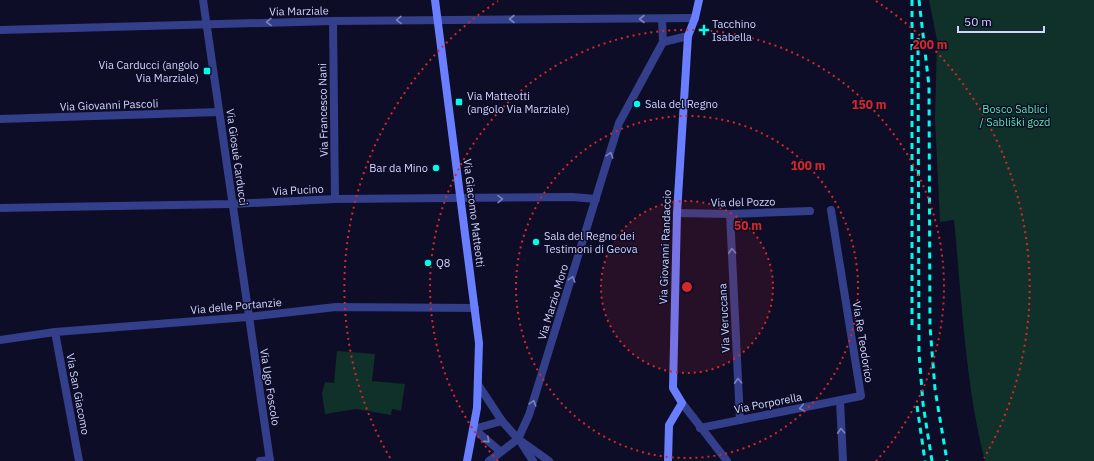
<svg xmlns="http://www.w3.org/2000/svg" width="1094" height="461" viewBox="0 0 1094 461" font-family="'IBM Plex Sans',sans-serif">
<rect width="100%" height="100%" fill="#0d0d27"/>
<g fill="#0f312a">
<path d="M929,0H1094V461H985C965,383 962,300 954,220L940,222L935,118L937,40Z"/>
<polygon points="337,351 375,354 372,381 405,384 401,411 392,409 391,415 356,409 325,414 322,393 325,382 334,383"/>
</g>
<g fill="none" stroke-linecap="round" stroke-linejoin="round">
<g stroke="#333f8a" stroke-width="8">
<polyline points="203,0 270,461"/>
<polyline points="662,19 663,42"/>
<polyline points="333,21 335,199"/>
<polyline points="0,30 333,21 695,18"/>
<polyline points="0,119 219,112"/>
<polyline points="0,208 232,204 335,199 572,197 596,199"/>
<polyline points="677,213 730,214 810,211"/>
<polyline points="730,214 740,420"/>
<polyline points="55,332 79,461"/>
<polyline points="0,340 55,332 248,317 336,307 475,308"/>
<polyline points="479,386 502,421 518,439 549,461"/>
<polyline points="840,401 843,461"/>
<polyline points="682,403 727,461"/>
<polyline points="700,428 861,396 831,210"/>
<polyline points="474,429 501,452"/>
<polyline points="474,429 502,421"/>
<polyline points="522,444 533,461"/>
<polyline points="260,461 270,460"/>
<polyline points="489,461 518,439 529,415 619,123 663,42 688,36"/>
</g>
<g stroke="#697fff" stroke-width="8">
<polyline points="435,0 479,343 477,408 467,461"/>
<polyline points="668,461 669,425 682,403 673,388 677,213 688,36 695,18 699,0"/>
</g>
<g stroke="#00fdeb" stroke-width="3" stroke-dasharray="6 5" stroke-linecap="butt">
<polyline points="912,0 912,330"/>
<polyline points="919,0 929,86 930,326 935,389 947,461"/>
<polyline points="918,38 919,353 923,404 932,461"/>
<polyline points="917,406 925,461"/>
</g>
</g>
<defs><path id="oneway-chevron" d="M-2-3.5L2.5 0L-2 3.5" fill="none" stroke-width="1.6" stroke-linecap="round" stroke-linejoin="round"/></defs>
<g stroke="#7b82bf">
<use href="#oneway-chevron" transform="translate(512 19) rotate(180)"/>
<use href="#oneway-chevron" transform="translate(642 19) rotate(180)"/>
<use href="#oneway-chevron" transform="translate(399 20) rotate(179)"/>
<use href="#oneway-chevron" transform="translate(269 22) rotate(179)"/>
<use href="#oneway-chevron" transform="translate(610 155) rotate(-73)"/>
<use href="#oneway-chevron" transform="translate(500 199) rotate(-1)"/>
<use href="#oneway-chevron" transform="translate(732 251) rotate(-93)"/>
<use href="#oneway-chevron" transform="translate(572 279) rotate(-73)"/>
<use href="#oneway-chevron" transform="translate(738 381) rotate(-93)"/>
<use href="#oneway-chevron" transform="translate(533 403) rotate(-72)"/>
<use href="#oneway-chevron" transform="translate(802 408) rotate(169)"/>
<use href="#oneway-chevron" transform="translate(841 431) rotate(-93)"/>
<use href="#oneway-chevron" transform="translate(487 440) rotate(41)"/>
</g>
<circle cx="687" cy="287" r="86" fill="#d62828" fill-opacity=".12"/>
<g fill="none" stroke="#d62828" stroke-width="2" stroke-dasharray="2 4">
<circle cx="687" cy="287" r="86"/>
<circle cx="687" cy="287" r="171"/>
<path d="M498 461A257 257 0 1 1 876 461"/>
<path d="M390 458A343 343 0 0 1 498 1M876 1A343 343 0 0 1 984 458"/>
</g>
<g fill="#00fdeb" stroke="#0d0d27" stroke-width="1.5">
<path d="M702 24h4v4h4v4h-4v4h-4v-4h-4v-4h4z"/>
<rect x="203" y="67" width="8" height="8" rx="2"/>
<rect x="455" y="98" width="8" height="8" rx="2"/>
<circle cx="637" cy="104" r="4"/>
<circle cx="436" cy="168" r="4"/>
<circle cx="536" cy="242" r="4"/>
<circle cx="428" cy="263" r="4"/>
</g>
<g text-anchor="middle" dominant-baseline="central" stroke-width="3" stroke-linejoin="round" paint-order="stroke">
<g font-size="11" fill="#d2d5ff" stroke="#0d0d27">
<text transform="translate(299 11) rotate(-1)">Via Marziale</text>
<text transform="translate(109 105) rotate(-2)">Via Giovanni Pascoli</text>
<text transform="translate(323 110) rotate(-91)">Via Francesco Nani</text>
<text transform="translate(237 157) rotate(82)">Via Giosuè Carducci</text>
<text transform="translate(298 190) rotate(-3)">Via Pucino</text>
<text transform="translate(743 202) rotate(-1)">Via del Pozzo</text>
<text transform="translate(474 213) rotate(83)">Via Giacomo Matteotti</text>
<text transform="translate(665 247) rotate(-88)">Via Giovanni Randaccio</text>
<text transform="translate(553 302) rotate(-73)">Via Marzio Moro</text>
<text transform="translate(236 306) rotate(-5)">Via delle Portanzie</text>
<text transform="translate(724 318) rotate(-93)">Via Veruccana</text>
<text transform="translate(863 342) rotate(81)">Via Re Teodorico</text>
<text transform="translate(270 387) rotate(81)">Via Ugo Foscolo</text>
<text transform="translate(78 394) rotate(79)">Via San Giacomo</text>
<text transform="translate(768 403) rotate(-11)">Via Porporella</text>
</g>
<g font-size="11" fill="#d2d5ff" stroke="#0d0d27" text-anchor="start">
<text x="712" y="24">Tacchino<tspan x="712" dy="13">Isabella</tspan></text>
<text x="199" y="65" text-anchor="end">Via Carducci (angolo<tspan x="199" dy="13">Via Marziale)</tspan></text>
<text x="467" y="96">Via Matteotti<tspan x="467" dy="13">(angolo Via Marziale)</tspan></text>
<text x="645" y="104">Sala del Regno</text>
<text x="428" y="168" text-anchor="end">Bar da Mino</text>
<text x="544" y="236">Sala del Regno dei<tspan x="544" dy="13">Testimoni di Geova</tspan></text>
<text x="436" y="263">Q8</text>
</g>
<g font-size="11" fill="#53eaab" stroke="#0d0d27">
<text x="1015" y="109">Bosco Sablici<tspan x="1015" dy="13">/ Sabliški gozd</tspan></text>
</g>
</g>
<circle cx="687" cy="287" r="6" fill="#d62828" stroke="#0d0d27" stroke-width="2"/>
<g font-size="12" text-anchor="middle" font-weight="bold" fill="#d62828" stroke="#0d0d27" stroke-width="3" stroke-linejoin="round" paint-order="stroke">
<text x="930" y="49">200 m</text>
<text x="869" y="109">150 m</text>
<text x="808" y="170">100 m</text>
<text x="748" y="230">50 m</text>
</g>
<path d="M958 26v6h86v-6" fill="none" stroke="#d2d5ff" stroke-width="2"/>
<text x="964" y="26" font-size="12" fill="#d2d5ff" stroke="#0d0d27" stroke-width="3" paint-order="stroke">50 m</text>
</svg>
